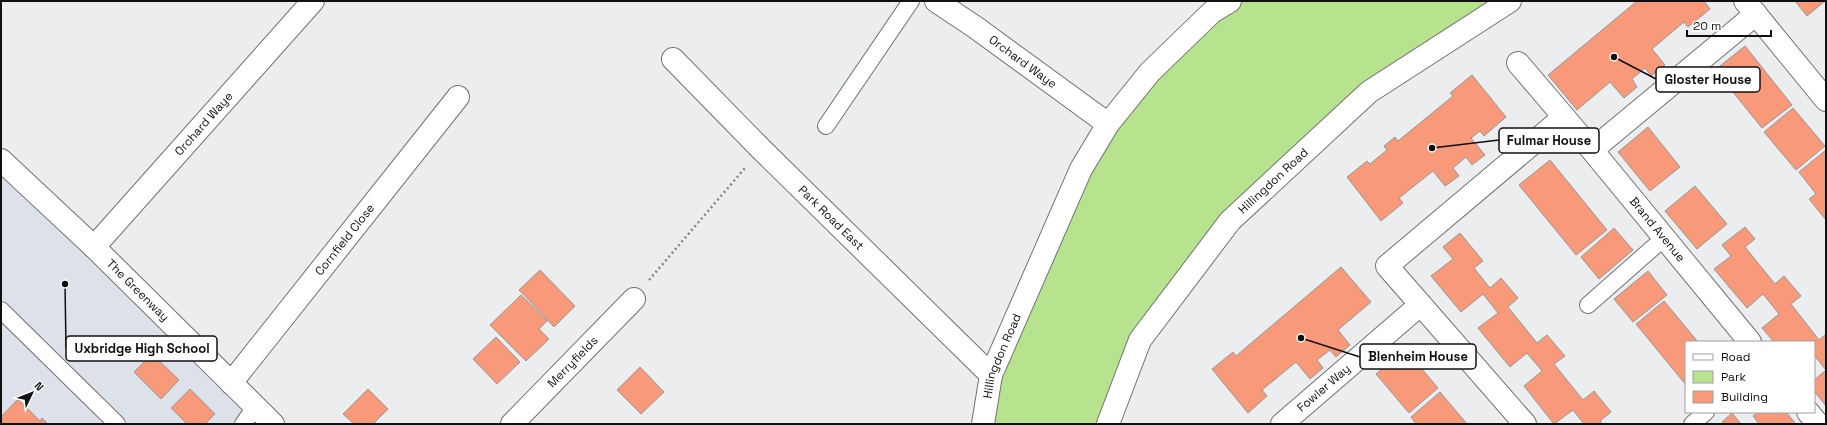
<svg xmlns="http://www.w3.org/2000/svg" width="1827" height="425" viewBox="0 0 1827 425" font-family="'Space Grotesk',sans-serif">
<rect width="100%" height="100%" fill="#ecedef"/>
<polygon fill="#dde1ea" points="1,162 273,424 1,424"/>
<polygon fill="#b7e28e" points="1230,1 1510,1 1369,92 1230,221 1140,340 1108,424 983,424 991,375 1108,124"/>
<g fill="#f89a7a" stroke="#989695">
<polygon points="1637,1 1704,1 1710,9 1688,27 1684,22 1652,49 1665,65 1651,76 1645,68 1632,79 1637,87 1624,98 1610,82 1577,110 1548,75"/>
<polygon points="1795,1 1825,1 1807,16"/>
<polygon points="1745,46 1792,105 1762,128 1715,70"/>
<polygon points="1472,75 1506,117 1484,136 1480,131 1471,138 1485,155 1472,165 1466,157 1453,168 1459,176 1445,186 1433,171 1399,198 1403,203 1381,221 1347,177 1367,161 1370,164 1387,150 1384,146 1395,137 1398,141 1453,96 1450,93"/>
<polygon points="1793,108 1825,146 1796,170 1764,132"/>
<polygon points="1648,127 1680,167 1650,191 1618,152"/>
<polygon points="1826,150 1826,220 1809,199 1816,194 1799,172"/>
<polygon points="1550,160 1607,230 1576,255 1519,185"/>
<polygon points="1695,186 1727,224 1697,249 1665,211"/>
<polygon points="1745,227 1755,239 1745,247 1775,284 1784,276 1801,296 1791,304 1819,340 1826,334 1826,370 1814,355 1814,342 1774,342 1762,328 1779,314 1763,294 1747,308 1714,269 1731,256 1722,245"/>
<polygon points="1614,228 1633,250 1599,279 1581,257"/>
<polygon points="1460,233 1483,261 1474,268 1490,288 1501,278 1518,298 1508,307 1537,343 1547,335 1565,356 1554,364 1583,400 1594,391 1611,412 1600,421 1603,424 1584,424 1573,410 1554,424 1524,386 1542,371 1527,353 1510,367 1478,328 1498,313 1483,294 1461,312 1431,276 1453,259 1443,247"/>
<polygon points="1341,267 1371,302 1338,330 1350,345 1336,357 1330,350 1317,360 1323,368 1310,379 1296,362 1262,390 1267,396 1248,413 1212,369 1233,352 1236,356"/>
<polygon points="540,270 575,306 554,327 519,290"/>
<polygon points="1648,271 1667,295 1633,322 1614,299"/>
<polygon points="521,295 547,321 539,329 549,339 526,361 490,325"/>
<polygon points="1664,301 1698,342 1686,342 1686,385 1636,324"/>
<polygon points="496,337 520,362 497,384 473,359"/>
<polygon points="1405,349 1438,388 1409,413 1376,374"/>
<polygon points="152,354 179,380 161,399 134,372"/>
<polygon points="640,367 664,392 641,414 617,390"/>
<polygon points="1826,370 1826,406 1814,391 1814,380"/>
<polygon points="190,389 215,414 205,424 187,424 171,408"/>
<polygon points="368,389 388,409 373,424 354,424 343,414"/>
<polygon points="1440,392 1467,424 1416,424 1411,417"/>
<polygon points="18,399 40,421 42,418 48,424 1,424 1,417"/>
<polygon points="1758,412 1786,412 1796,424 1759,424 1753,416"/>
<polygon points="1732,413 1741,424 1724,424 1722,422"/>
</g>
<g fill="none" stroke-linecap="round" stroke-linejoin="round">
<g stroke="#707173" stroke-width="18">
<g id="lane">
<polyline points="826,126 911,1"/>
<polyline points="1588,305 1664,238"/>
<polyline points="1,310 117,424"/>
<polyline points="243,424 255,407"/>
<polyline points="1692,424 1706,412"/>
</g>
</g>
<g stroke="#707173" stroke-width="24">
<g id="street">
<path id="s1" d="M936,1L975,27L1108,124"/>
<polyline points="1745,1 1826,100"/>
<path id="s2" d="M673,59L761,149L991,375"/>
<path id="s3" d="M1518,63L1592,150L1750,342"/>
<polyline points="1592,150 1756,14"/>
<path id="s4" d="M94,247L313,1"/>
<path id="s5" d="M231,383L458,97"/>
<polyline points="1808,412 1818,424"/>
<path id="s6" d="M512,424L634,299"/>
<path id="s7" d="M1282,424L1420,305"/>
<polyline points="1525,424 1387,266 1564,117"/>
</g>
</g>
<g stroke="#707173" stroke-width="24">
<g id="secondary">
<path id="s8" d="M1,160L94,247L273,424"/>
</g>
</g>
<g stroke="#707173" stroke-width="24">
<g id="primary">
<path id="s9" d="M983,424L991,375L1081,169L1108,124L1150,72L1212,12L1230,1"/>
<path id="s10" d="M1108,424L1140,340L1230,221L1369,92L1510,1"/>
</g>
</g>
<polyline stroke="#848486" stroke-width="2.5" stroke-dasharray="2 3" stroke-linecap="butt" points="649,280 745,168"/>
<use href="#lane" stroke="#fff" stroke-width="16"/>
<use href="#street" stroke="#fff" stroke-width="22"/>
<use href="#secondary" stroke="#fff" stroke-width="22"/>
<use href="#primary" stroke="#fff" stroke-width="22"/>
</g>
<g text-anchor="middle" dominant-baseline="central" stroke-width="3" stroke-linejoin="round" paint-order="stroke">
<g font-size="12" fill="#101011" stroke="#fff">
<text stroke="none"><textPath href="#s1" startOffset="106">Orchard Waye</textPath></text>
<text stroke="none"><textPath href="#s4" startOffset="165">Orchard Waye</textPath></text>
<text stroke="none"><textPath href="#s10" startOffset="298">Hillingdon Road</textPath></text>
<text stroke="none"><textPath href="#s2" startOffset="224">Park Road East</textPath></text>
<text stroke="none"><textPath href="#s3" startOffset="217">Brand Avenue</textPath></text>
<text stroke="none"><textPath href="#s5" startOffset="183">Cornfield Close</textPath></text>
<text stroke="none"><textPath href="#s8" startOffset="189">The Greenway</textPath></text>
<text stroke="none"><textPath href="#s9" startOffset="71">Hillingdon Road</textPath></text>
<text stroke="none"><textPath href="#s6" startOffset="87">Merryfields</textPath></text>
<text stroke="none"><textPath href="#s7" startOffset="55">Fowler Way</textPath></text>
</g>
</g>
<path fill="none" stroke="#101011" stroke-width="1.5" d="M1614 57L1656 79M1432 148L1499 140M65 284L66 348M1301 338L1360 357"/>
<g fill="#101011" stroke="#fff" stroke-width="1.5">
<circle cx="1614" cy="57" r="4"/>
<circle cx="1432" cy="148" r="4"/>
<circle cx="65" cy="284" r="4"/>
<circle cx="1301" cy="338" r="4"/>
</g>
<g fill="#fff" stroke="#101011" stroke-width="1.5">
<rect x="1656" y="67" width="104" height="25" rx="4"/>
<rect x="1499" y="128" width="100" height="25" rx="4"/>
<rect x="66" y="336" width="151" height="25" rx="4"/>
<rect x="1360" y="344" width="116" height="25" rx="4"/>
</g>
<g font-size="13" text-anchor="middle" font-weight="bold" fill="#101011">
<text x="1708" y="84">Gloster House</text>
<text x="1549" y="145">Fulmar House</text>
<text x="142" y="353">Uxbridge High School</text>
<text x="1418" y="361">Blenheim House</text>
</g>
<rect width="1827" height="425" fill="none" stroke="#101011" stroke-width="4"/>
<rect x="1685" y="341" width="130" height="72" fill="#ffffff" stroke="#9f9fa0"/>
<rect x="1693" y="354" width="20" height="6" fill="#ffffff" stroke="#9f9fa0"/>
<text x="1721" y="361" font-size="12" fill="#101011">Road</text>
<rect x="1693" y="371" width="20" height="12" fill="#b7e28e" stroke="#9f9fa0"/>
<text x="1721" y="381" font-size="12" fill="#101011">Park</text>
<rect x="1693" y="391" width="20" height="12" fill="#f89a7a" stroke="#9f9fa0"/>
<text x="1721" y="401" font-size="12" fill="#101011">Building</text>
<g transform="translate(32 393) rotate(47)" stroke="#ffffff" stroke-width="3" paint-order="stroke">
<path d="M0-3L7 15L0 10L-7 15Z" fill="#101011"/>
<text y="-6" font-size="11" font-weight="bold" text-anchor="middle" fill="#101011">N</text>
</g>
<path d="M1687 30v6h84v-6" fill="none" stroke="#101011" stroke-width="2"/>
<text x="1693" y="30" font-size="12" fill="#101011" stroke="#ffffff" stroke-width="3" paint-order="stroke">20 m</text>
</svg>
